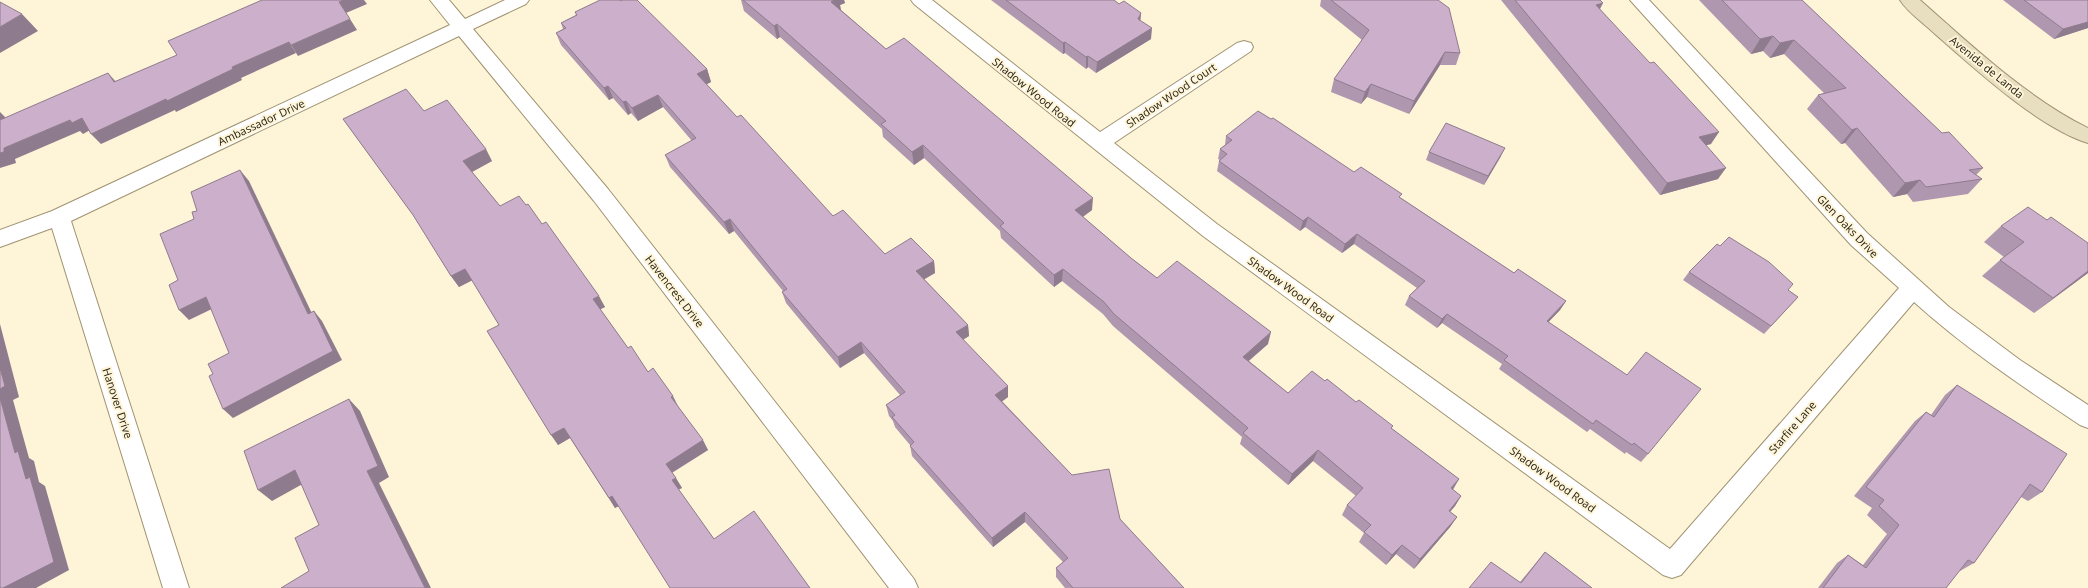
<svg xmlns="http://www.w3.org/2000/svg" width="2088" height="588" viewBox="0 0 2088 588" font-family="'Open Sans',sans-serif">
<rect width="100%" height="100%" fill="#fef4d7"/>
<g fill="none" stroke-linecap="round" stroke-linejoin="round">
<g stroke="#9f9372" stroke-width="2">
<g id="street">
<polygon points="430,0 449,0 465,19 505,0 529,0 526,4 473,29 608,189 914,579 918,588 889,588 594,201 459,36 71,221 189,588 163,588 52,228 0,247 0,230 52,211 450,25"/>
<path d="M911,0H932L1100,132L1237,43L1244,41L1251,43L1253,47L1251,51L1114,143L1217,224L1670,549L1899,288L1851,245L1630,0H1649L1867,233L1949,307L2020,360L2088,405V428L2080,425C2023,387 1965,348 1914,302L1681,575L1672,578L1663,575L1203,236L914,4Z"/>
</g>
</g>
<g stroke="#9f9372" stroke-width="2">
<path id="secondary" d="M1900,0H1920C1971,45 2027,98 2088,128V143C2039,128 1974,68 1935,34C1924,23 1908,13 1900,0Z"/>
</g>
<use href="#street" fill="#fff" fill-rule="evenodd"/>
<use href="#secondary" fill="#e8dec0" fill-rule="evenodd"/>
</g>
<g fill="#af97af">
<polygon points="741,0 844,0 845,3 840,5 841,10 886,49 1092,210 1083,217 1131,258 1157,278 1268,344 1249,361 1288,393 1325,381 1356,402 1459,479 1453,490 1461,496 1455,506 1450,512 1457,517 1450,527 1414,569 1396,554 1386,565 1359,542 1364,533 1342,515 1347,505 1356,496 1313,461 1288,485 1240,444 1242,437 1113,326 1103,314 1062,281 1054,287 1001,238 1000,231 924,158 914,165 883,137 882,129 780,37 777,39 744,11"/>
<polygon points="991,0 1114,0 1119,4 1141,13 1140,20 1151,39 1096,73 1088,67 1086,69 1065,53 1063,54"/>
<polygon points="1321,0 1438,0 1460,53 1456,65 1440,65 1409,114 1367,97 1361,104 1331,92 1334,79 1362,40 1320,6"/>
<polygon points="1501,0 1600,0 1600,9 1711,144 1706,145 1718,179 1660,195"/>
<polygon points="1699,0 1802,0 1942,133 1983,168 1976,175 1982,179 1968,194 1913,202 1907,194 1893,197 1845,143 1841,144 1807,109 1818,95 1824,93 1784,54 1770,58 1763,51 1751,54"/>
<polygon points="2003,0 2088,0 2088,28 2054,39"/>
<polygon points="575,12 707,69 711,82 706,84 737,117 833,216 885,254 934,261 935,273 924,279 968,325 969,336 963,340 1008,386 1008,397 1002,401 1072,475 1120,519 1184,588 1065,588 1056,577 1056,568 1063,562 1025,522 993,547 912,456 910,445 895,427 893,421 889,416 886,405 900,395 864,353 840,368 786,303 782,292 783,291 734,231 729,234 670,167 665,155 692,141 663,107 638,121 631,113 628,115 613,98 609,100 561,45 556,33 563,29 561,23 576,15"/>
<polygon points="424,111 492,161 472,172 500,206 526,205 542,224 605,307 600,309 628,348 648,372 677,405 708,450 672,473 682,488 678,490 714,539 810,588 618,506 615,508 570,438 558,445 499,325 472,280 459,287 451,276 416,219 343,119"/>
<polygon points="1226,136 1354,172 1401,198 1514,273 1566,301 1560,310 1548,322 1648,454 1641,462 1626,452 1625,454 1590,429 1587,432 1499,369 1502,364 1442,323 1437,328 1405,305 1409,296 1417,288 1354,244 1342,253 1305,227 1300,231 1217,171 1219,161 1220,160 1218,159 1220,149 1225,145"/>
<polygon points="1429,152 1501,156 1484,185 1426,160"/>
<polygon points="2047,220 2088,243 2088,273 2034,313 1982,276 2000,260 2004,257 1984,242 2001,226"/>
<polygon points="1689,272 1788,290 1798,297 1764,334 1683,280"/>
<polygon points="1957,385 2042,492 2028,501 2021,497 1974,563 1960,571 1959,571 1946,588 1818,588 1837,563 1848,555 1863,565 1887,534 1867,515 1872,508 1854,496 1915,421 1926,412 1931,415 1945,395"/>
<polygon points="1545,552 1592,588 1520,582"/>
</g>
<g fill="#8f7b8e">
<polygon points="343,0 364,0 367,4 346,13 339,2"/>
<polygon points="834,0 844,0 845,3 840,5 841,11 831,2"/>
<polygon points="1603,3 1597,15 1596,5"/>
<polygon points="1141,13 1140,25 1138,19"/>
<polygon points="22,14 38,31 0,53 0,27"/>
<polygon points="350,19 357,30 298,56 291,45"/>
<polygon points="2088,22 2088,28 2054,39 2063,29"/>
<polygon points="777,24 780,37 777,39 774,26"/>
<polygon points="1152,28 1151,39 1096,73 1097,62"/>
<polygon points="1773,36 1763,51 1751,54 1760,39"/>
<polygon points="1794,40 1784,54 1770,58 1780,43"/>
<polygon points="289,42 296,53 241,78 242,80 176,112 175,110 101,144 91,134 232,67"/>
<polygon points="1065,42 1065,53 1063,54 1063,43"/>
<polygon points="1445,52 1440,65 1409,114 1414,101"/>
<polygon points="1088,56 1088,67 1086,69 1086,57"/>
<polygon points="707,69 711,82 702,87 697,74"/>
<polygon points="108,73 118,84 114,82"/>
<polygon points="1371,84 1367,97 1361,104 1365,92"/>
<polygon points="608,86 613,98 609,100 604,88"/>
<polygon points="658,95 663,107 638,121 632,108"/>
<polygon points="626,101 631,113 628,115 623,102"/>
<polygon points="0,112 11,123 0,120"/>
<polygon points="82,118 92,129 83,134 80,131 15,159 16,163 0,168 0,153 4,148 70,120"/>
<polygon points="1857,128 1845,143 1841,144 1852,130"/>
<polygon points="1719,132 1711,144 1691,149 1699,137"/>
<polygon points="923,145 924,158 914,165 912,152"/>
<polygon points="1505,148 1501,156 1484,185 1488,176"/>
<polygon points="486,149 492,161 470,173 463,161"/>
<polygon points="1726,168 1718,179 1660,195 1667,183"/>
<polygon points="240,170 249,181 317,324 308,314"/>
<polygon points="1920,180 1907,194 1893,197 1905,183"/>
<polygon points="1093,198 1092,210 1075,222 1075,210"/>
<polygon points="1308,217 1305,227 1300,231 1303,221"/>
<polygon points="730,219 734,231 729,234 724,222"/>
<polygon points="1357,234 1354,244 1342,253 1345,244"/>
<polygon points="934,261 935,273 918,283 916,271"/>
<polygon points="465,269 473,280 459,287 451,276"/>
<polygon points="1063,269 1062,281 1054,287 1054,275"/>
<polygon points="2088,271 2088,273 2034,313 2053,298"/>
<polygon points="599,296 605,307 599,310 593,299"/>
<polygon points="206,297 216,307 189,320 179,310"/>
<polygon points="1566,301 1560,310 1541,330 1547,321"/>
<polygon points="314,311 322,321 342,360 233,418 223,409"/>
<polygon points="1447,314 1442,323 1437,328 1442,319"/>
<polygon points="0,324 19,397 13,400 29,458 34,461 39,482 45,486 69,570 36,588 3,588 26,479 15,453 0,398"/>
<polygon points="968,325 969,336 957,343 956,332"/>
<polygon points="1271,332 1268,344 1240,368 1243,357"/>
<polygon points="861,342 864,353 840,368 838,357"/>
<polygon points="1008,386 1008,397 996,406 995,395"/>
<polygon points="673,396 678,406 671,397"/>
<polygon points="349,399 360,411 389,477 379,483 431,588 425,588 367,471"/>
<polygon points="564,428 570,438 558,445 551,435"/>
<polygon points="703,440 708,450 671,473 666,464"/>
<polygon points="1318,450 1313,461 1288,485 1292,474"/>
<polygon points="295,470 308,481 272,501 258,490"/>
<polygon points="676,478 682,488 677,490 672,480"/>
<polygon points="1459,479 1452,490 1451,488"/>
<polygon points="612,496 619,506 615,508 609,498"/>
<polygon points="1461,496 1455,506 1442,521 1449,511"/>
<polygon points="1025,512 1025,522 993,547 992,538"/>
<polygon points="1457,517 1450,527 1414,569 1420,559"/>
<polygon points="1402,545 1396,554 1386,565 1392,555"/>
</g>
<g fill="#ccb0cb" stroke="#8f7b8e">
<polygon points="262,0 343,0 339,2 350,19 291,45 289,42 232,67 233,69 167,101 166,99 91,134 82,118 72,123 70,120 4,148 4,152 0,153 0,120 108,73 114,82 177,55 168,41"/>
<polygon points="600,0 620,0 621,1 623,0 637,0 707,69 697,74 737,117 741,115 833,216 843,210 885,254 911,238 934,261 916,271 968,325 956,332 1008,386 995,395 1072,475 1109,469 1120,519 1184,588 1073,588 1056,568 1068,558 1025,512 992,538 910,446 914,442 892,417 895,415 886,405 905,392 861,342 838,357 782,292 787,289 730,219 724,222 665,155 696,138 658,95 632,108 626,101 623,102 608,86 604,88 556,33 566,28 561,23 577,15 575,12"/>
<polygon points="743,0 834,0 831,2 886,49 904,38 1093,198 1075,210 1131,258 1157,278 1177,261 1271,332 1243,357 1288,393 1312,371 1325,381 1327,379 1356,402 1359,400 1393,426 1391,428 1459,479 1451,488 1461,496 1449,511 1457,517 1420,559 1402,545 1392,555 1364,532 1371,525 1347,505 1363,488 1318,450 1292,474 1243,433 1248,428 1114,314 1104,302 1063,269 1054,275 1000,226 1004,223 923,145 912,152 881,124 886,121 777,24 774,26"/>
<polygon points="1006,0 1114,0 1119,4 1124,1 1141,13 1138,19 1152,28 1097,62 1088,56 1086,57 1065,42 1063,43"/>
<polygon points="1331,0 1438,0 1449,8 1460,53 1445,52 1414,101 1371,84 1365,92 1334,79 1369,30"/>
<polygon points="1515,0 1600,0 1603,3 1596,5 1650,63 1654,62 1719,132 1699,137 1726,168 1667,183"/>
<polygon points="1722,0 1802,0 1942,133 1949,132 1983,168 1969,170 1982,179 1926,187 1920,180 1905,183 1857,128 1852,130 1818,95 1846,88 1794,40 1780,43 1773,36 1760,39"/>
<polygon points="2024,0 2088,0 2088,22 2063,29"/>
<polygon points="0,2 22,14 0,27"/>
<polygon points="406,89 424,111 447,100 486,149 463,161 500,206 519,196 526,205 528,204 542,224 546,222 599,296 593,299 628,348 631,346 648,372 653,368 673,396 671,397 703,440 666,464 676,478 672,480 714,539 754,511 810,588 670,588 612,496 609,498 564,428 551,435 487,331 499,325 465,269 451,276 413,215 343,119"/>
<polygon points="1258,111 1271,119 1273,118 1354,172 1361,167 1402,194 1399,197 1514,273 1518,269 1566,301 1547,321 1627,375 1646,352 1701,389 1648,454 1634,443 1632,445 1596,420 1593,424 1504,360 1508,356 1447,314 1442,319 1409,296 1425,281 1357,234 1345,244 1308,217 1303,221 1219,161 1227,154 1220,149 1232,140 1226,136"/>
<polygon points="1446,123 1505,148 1488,176 1429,152"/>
<polygon points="240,170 308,314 314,311 333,351 223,409 209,376 213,374 208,364 229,353 206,297 179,310 169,285 178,280 160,234 194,219 192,212 197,211 191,192"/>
<polygon points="2028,207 2047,220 2051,217 2088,243 2088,271 2053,298 2000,260 2024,242 2001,226"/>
<polygon points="1729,237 1769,262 1793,284 1788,290 1798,297 1771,326 1689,272 1717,244 1720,246"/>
<polygon points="0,368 5,386 0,389"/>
<polygon points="1957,385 2067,454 2042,492 2030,484 1974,563 1968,560 1946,588 1823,588 1848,555 1866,568 1899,525 1879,506 1884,500 1866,487 1926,412 1934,417"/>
<polygon points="0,398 15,453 18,451 26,479 30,477 54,562 3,588 0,588"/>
<polygon points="349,399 378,466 367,471 425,588 281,588 309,571 295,538 319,525 295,470 258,490 244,451"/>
<polygon points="1545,552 1592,588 1469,588 1491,562 1521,583"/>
</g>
<g text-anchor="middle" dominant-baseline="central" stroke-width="4" stroke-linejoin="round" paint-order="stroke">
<g font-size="11" fill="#262114" stroke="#fef4d7">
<text transform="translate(1987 67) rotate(39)">Avenida de Landa</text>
<text transform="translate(1034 92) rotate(39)">Shadow Wood Road</text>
<text transform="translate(1171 95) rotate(-34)">Shadow Wood Court</text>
<text transform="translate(261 122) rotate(-25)">Ambassador Drive</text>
<text transform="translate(1848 226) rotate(46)">Glen Oaks Drive</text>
<text transform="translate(1291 289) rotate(36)">Shadow Wood Road</text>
<text transform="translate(675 291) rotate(52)">Havencrest Drive</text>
<text transform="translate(118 403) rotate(72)">Hanover Drive</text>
<text transform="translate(1792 427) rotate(-49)">Starfire Lane</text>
<text transform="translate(1553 479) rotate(36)">Shadow Wood Road</text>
</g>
</g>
</svg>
